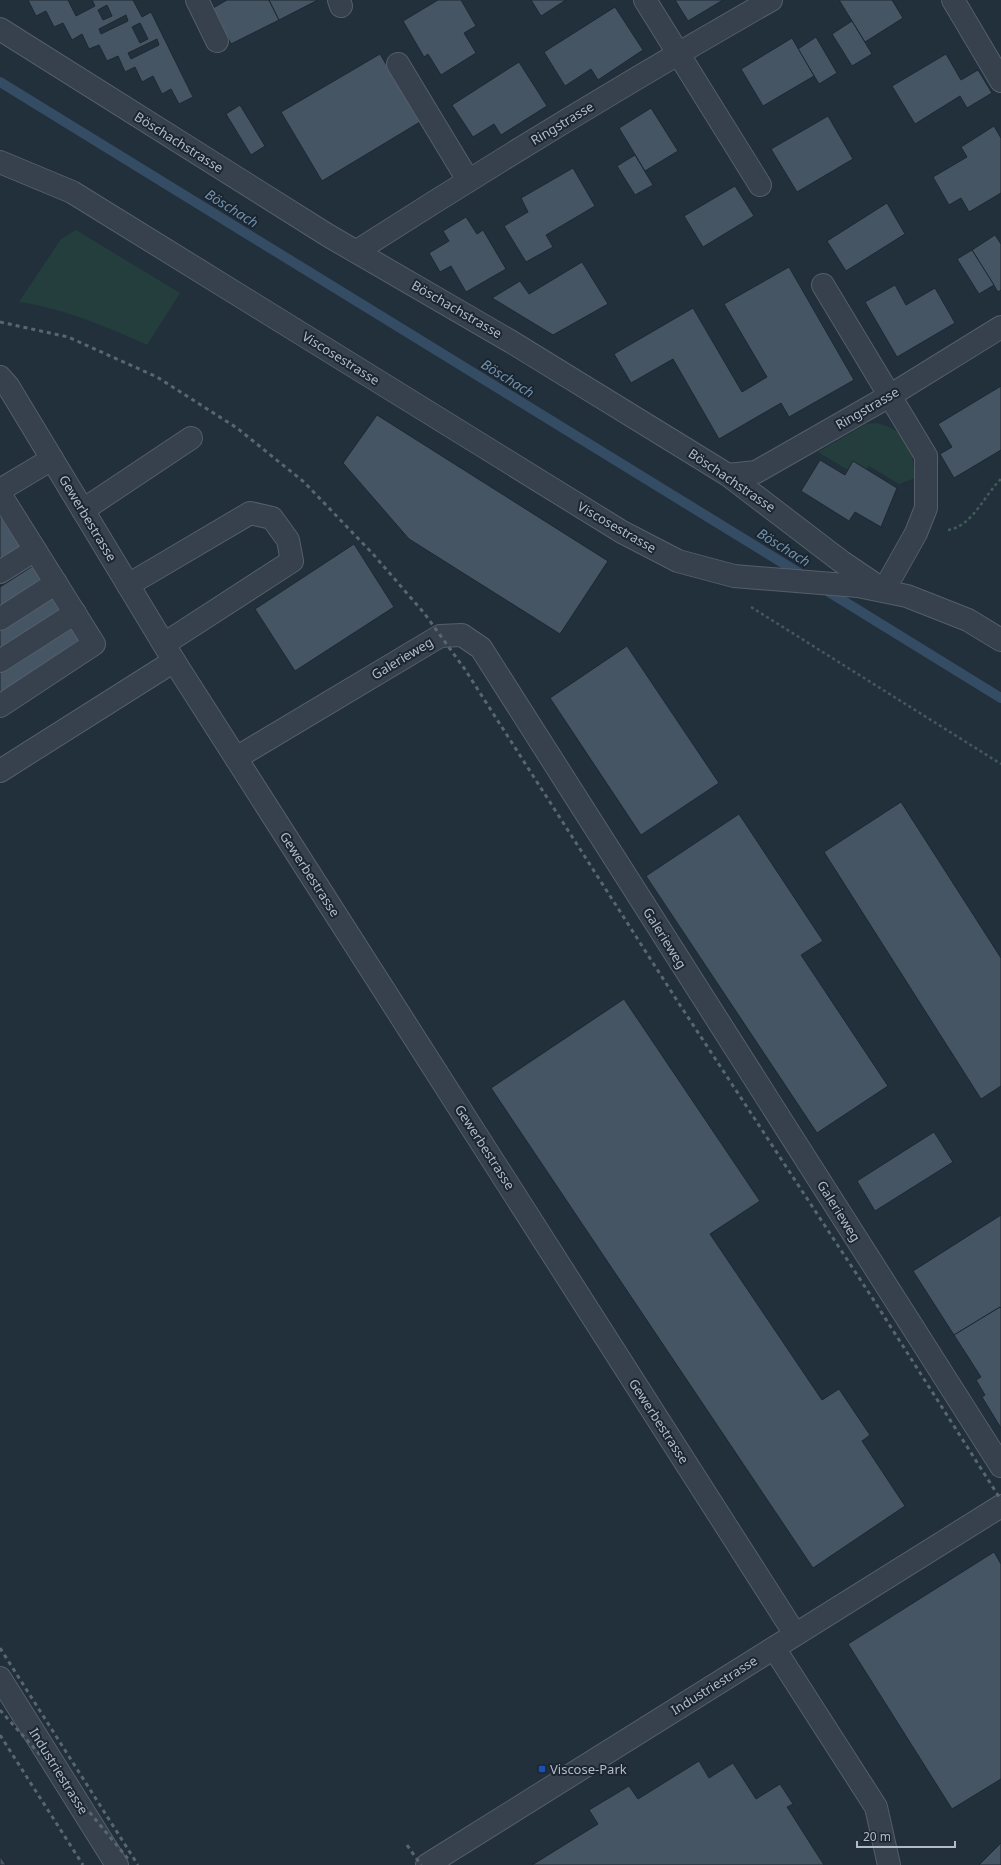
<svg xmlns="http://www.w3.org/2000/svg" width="1001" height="1865" viewBox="0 0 1001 1865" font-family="'Noto Sans',sans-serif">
<rect width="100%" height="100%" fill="#22303c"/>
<g fill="#243d3d">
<path d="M76,230L180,293L147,345C107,327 63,308 19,302L61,239Z"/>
<path d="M876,423C907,429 913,450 915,478L899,484L869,466L866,469L853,461L848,470L818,452L866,424Z"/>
</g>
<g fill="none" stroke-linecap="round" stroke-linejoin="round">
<g stroke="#354d64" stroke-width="10">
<polyline points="0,82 804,576"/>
<polyline points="824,589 1001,698"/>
</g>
</g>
<g fill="#465563" stroke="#1d2833" fill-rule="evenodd">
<path d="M28,0H68L76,16L95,6L92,0H133L142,17L151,12L193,97L179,104L171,89L162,94L153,76L142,82L135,67L125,72L118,56L107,61L99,45L89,49L82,34L72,40L63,23L54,27L46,11L36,16ZM107,5L112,16L103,20L98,10ZM126,15L128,21L101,34L99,29ZM140,23L148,39L140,43L132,27ZM157,39L159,45L131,59L128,53Z"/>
<polygon points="227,0 269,0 279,20 231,44 213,8"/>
<polygon points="269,0 318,0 279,20"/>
<polygon points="438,0 461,0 476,26 464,33 476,53 441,75 428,54 424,57 403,21"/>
<polygon points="531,0 566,0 541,16"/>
<polygon points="675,0 723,0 688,21"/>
<polygon points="839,0 892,0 903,18 865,42"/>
<polygon points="615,7 643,50 598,80 591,69 565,86 544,52"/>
<polygon points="852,21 872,54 852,66 832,34"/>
<polygon points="816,37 837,73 819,84 798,49"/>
<polygon points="792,38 814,76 763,106 741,69"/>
<polygon points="380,54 420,122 322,181 281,112"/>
<polygon points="946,54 961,80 978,70 992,93 967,108 960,96 915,124 892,86"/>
<polygon points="519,62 547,106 501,135 494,124 473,137 452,105"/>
<polygon points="240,105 265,146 251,155 226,114"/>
<polygon points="651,108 678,151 645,171 619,128"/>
<polygon points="828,116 853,159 797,192 771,149"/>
<polygon points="994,126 1001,138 1001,193 969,212 961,198 949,205 933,177 967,157 961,147"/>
<polygon points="635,155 653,185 635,195 617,166"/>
<polygon points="573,168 595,206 546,235 553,247 526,262 504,226 528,212 521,198"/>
<polygon points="735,186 754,216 703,247 684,216"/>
<polygon points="887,203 905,234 846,271 827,241"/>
<polygon points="466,217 477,234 483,230 506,269 466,292 451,266 440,272 429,253 449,241 443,231"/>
<polygon points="995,235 1001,244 1001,290 998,292 972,250"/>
<polygon points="972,250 994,285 979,294 957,259"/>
<polygon points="582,262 608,304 553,335 492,298 520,281 529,294"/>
<polygon points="789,267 854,380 789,417 781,403 719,439 673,359 631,383 614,354 693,308 742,392 767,377 724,304"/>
<polygon points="895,285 906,305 935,288 955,323 897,357 865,302"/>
<polygon points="1001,386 1001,450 954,478 940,454 952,447 938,424"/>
<polygon points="377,415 608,561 560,634 409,539 343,463"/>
<polygon points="820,460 845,475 853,461 897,488 881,527 855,512 849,521 801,491"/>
<polygon points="1,516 22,548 0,562 0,517"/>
<polygon points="354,544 394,607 295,671 255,609"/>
<polygon points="39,562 51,581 0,613 0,587"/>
<polygon points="59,590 71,610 0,655 0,628"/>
<polygon points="76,620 89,641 0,693 0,672"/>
<polygon points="627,646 719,783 641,835 550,698"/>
<polygon points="901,802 1001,958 1001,1086 981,1099 824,852"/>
<polygon points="739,814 823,941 801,955 888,1086 817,1133 646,876"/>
<polygon points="624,999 760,1201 710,1234 822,1400 839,1389 870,1435 862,1441 905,1506 813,1568 491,1088"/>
<polygon points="934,1132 953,1162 875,1211 857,1181"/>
<polygon points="1001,1215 1001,1308 1000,1307 954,1335 913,1271"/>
<polygon points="1000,1307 1001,1308 1001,1428 982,1397 985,1395 976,1380 981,1377 954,1335"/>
<polygon points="994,1552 1001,1564 1001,1779 952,1809 848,1644"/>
<polygon points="699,1761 709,1778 733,1763 756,1799 780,1784 793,1804 787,1807 824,1865 532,1865 598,1824 589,1810 629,1786 638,1799"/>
<polygon points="1001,1843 1001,1865 979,1865"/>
<polygon points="0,1856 6,1865 0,1865"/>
</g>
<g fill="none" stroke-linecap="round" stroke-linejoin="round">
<g stroke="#545f6a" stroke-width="24">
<g id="minor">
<polyline points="197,0 217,41"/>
<polyline points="339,0 341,6"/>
<polyline points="645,0 760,185"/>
<polyline points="953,0 1001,81"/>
<polyline points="0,29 329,236 510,341 728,475 842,562 879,587"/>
<polyline points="398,64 468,180"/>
<polyline points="0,162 72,192 622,532 678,561 734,576 858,586 907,596 968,620 1001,640"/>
<path d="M357,251C493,164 631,80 771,0"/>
<polyline points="823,285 926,456 926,508 916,533 884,590"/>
<polyline points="0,377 8,386 174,661 795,1634"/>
<polyline points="728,475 756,472 891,395 1001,327"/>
<polyline points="0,490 52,459"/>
<polyline points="0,494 94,644 0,706"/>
<polyline points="83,510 191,438"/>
<polyline points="0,572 35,550"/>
<polyline points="128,585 250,513 272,518 288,540 292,561 164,644"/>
<polyline points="0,619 56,583"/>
<polyline points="0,661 75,613"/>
<polyline points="236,758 440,636 462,635 481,648 1001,1466"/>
<polyline points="0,771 174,661"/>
<polyline points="774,1648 876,1807 889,1865"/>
<polyline points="0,1678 117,1865"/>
<polyline points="427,1865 1001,1506"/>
</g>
</g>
<g stroke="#425a5a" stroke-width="2.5" stroke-dasharray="3 3" stroke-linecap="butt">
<path d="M948,530C972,527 985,494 1001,479"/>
<polyline points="751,607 1001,764"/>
</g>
<use href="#minor" stroke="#36414d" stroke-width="22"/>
<g stroke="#586674" stroke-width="3" stroke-dasharray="4 4" stroke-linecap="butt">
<polyline points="0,322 68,337 157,377 237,428 304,482 373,554 424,613 464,668 678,1002 873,1299 1001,1500"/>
<polyline points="0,1648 138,1865"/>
<polyline points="0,1710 67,1785 129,1860"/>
<polyline points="0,1735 83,1865"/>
<polyline points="407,1845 421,1865"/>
</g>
</g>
<rect fill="#1a4fb4" stroke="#1b2631" stroke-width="1.5" x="538" y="1765" width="8" height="8" rx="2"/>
<g text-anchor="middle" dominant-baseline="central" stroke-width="4" stroke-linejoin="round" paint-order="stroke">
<g font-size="13" fill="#b1bcc8" stroke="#1b2631">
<text transform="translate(562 123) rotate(-31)">Ringstrasse</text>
<text transform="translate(179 142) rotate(32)">Böschachstrasse</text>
<text transform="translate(457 309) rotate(30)">Böschachstrasse</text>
<text transform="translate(341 358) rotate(32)">Viscosestrasse</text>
<text transform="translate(867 408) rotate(-30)">Ringstrasse</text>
<text transform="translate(732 480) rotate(34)">Böschachstrasse</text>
<text transform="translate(88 518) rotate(59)">Gewerbestrasse</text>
<text transform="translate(617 527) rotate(30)">Viscosestrasse</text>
<text transform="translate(402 658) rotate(-31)">Galerieweg</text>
<text transform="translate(310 874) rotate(57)">Gewerbestrasse</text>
<text transform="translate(665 938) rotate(58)">Galerieweg</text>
<text transform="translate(485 1147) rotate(57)">Gewerbestrasse</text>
<text transform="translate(839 1211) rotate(58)">Galerieweg</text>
<text transform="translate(659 1421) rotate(57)">Gewerbestrasse</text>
<text transform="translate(714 1685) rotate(-32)">Industriestrasse</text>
<text transform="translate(59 1771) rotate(58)">Industriestrasse</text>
</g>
<g font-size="13" fill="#b1bcc8" stroke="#1b2631" text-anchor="start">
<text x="550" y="1769">Viscose-Park</text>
</g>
<g font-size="14" font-style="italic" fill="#7090ac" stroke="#1b2631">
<text transform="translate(232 208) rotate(32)">Böschach</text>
<text transform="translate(508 378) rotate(32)">Böschach</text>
<text transform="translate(784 547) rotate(32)">Böschach</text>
</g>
</g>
<path d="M857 1841v6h98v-6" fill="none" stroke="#b1bcc8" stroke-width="2"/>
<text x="863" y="1841" font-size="12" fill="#b1bcc8" stroke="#1b2631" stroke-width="3" paint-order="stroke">20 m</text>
</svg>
